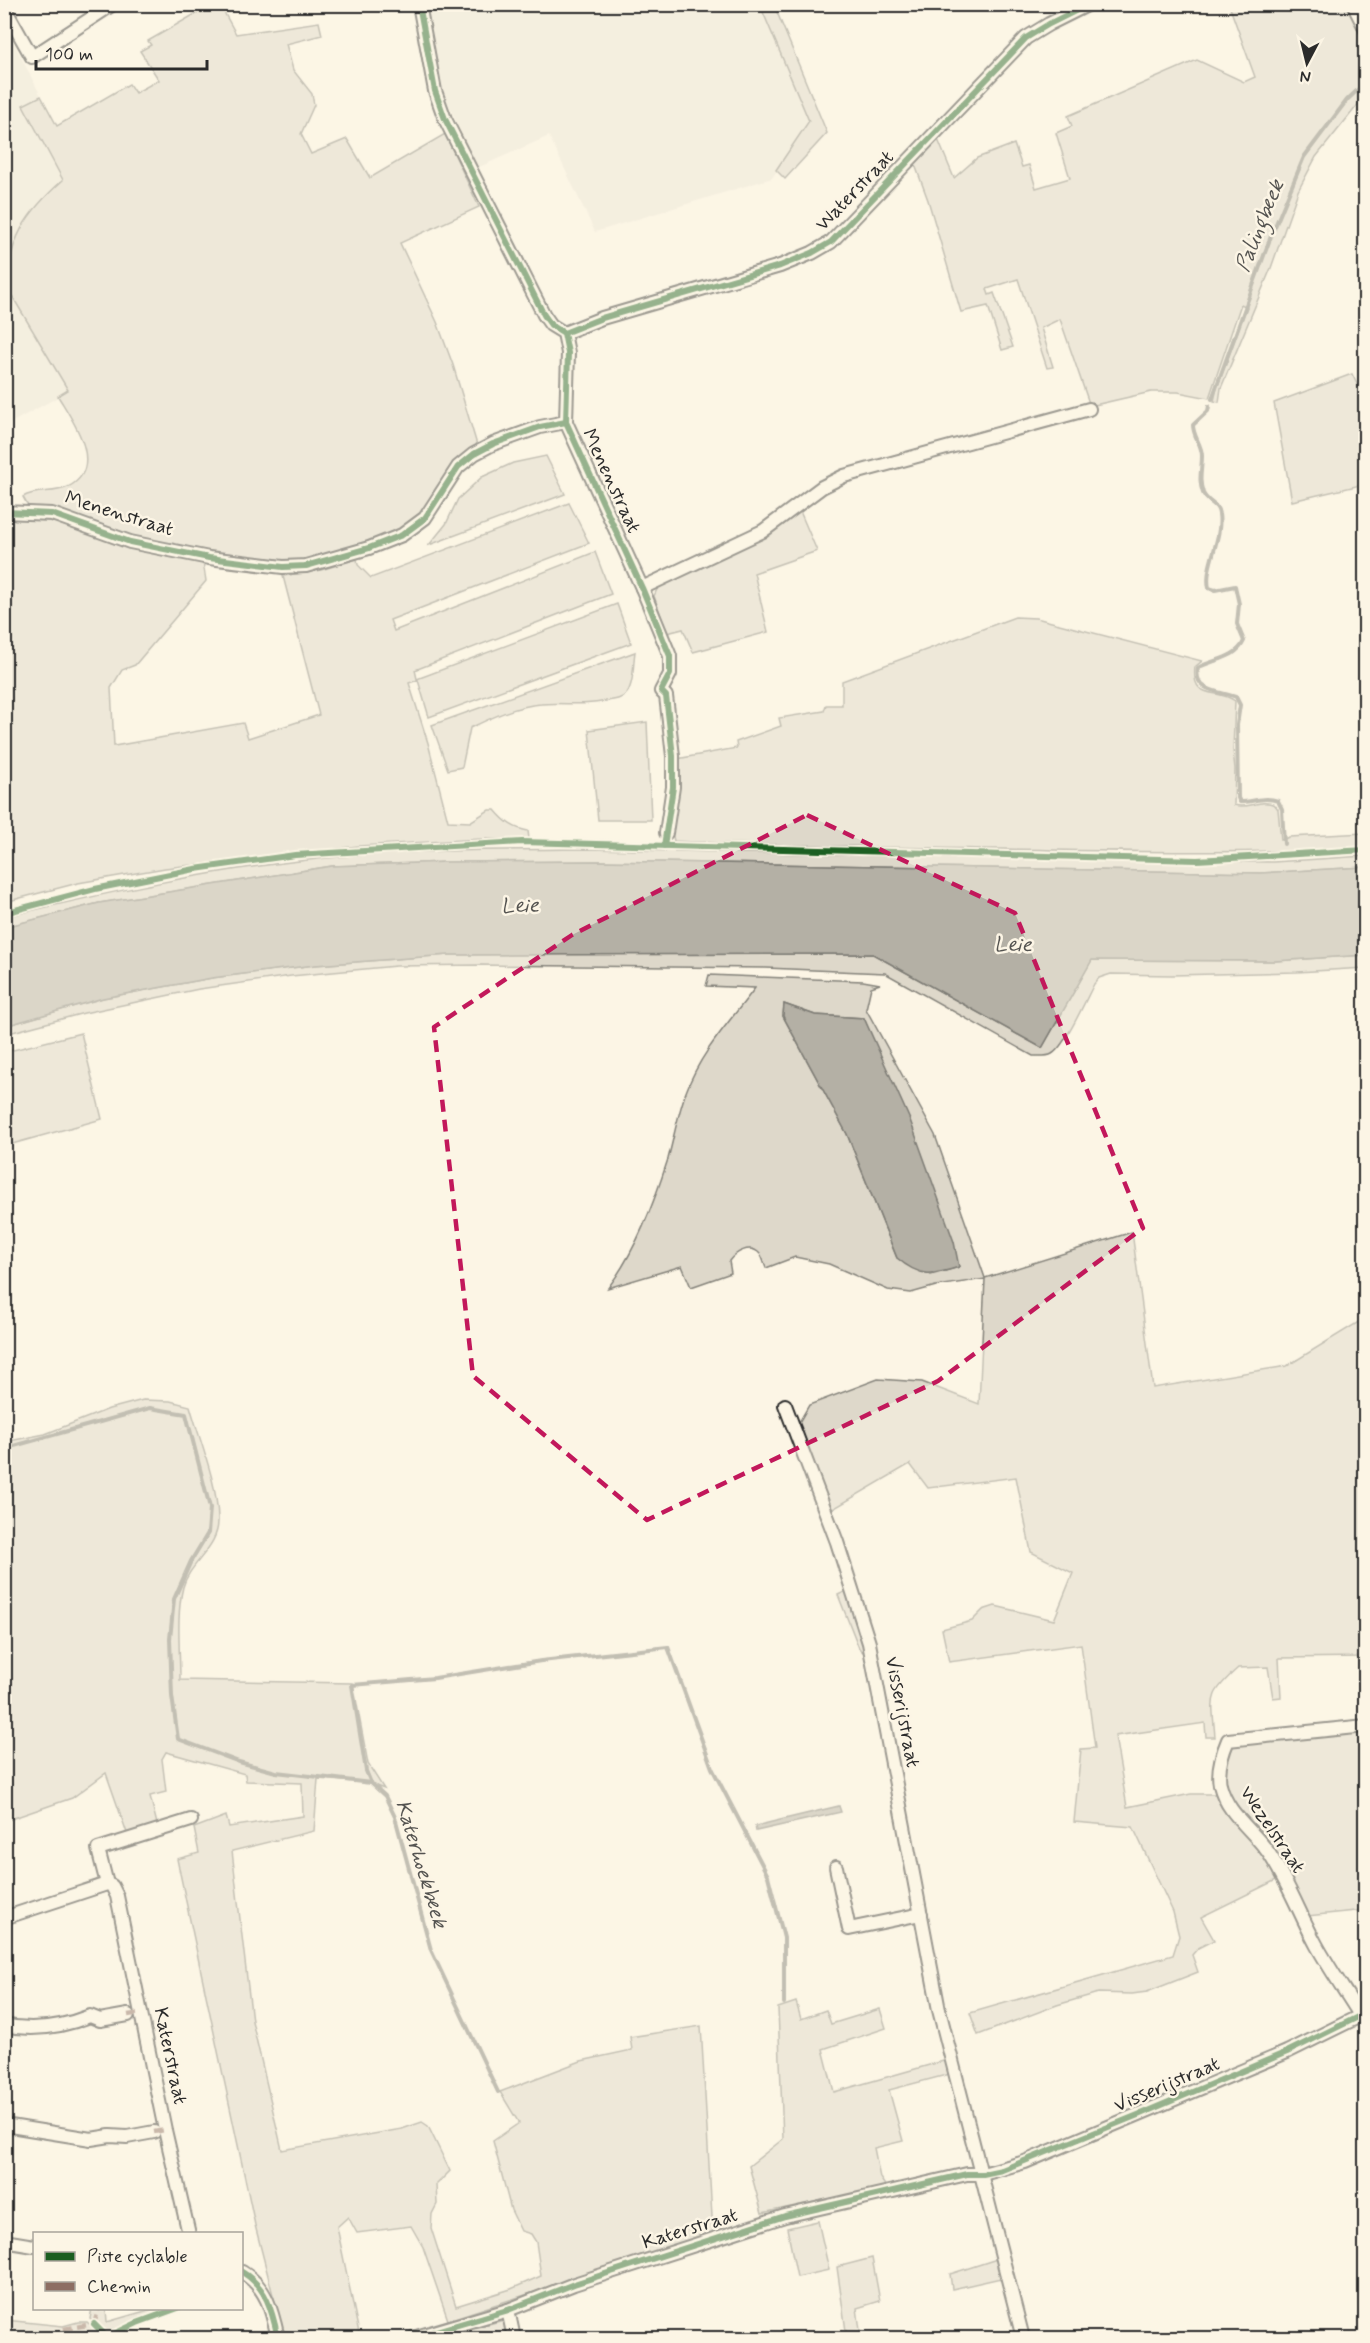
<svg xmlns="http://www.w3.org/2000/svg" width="1370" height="2343" viewBox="0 0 1370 2343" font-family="Mynerve,sans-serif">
<rect width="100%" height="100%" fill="#fcf5e5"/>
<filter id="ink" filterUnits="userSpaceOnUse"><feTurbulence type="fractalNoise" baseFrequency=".0167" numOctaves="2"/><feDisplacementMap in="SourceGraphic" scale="12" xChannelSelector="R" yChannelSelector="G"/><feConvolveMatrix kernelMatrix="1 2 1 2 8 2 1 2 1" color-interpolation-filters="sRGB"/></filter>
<g filter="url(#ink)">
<g fill="#ece6d7">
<polygon points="424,5 760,5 810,122 772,178 595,232 549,136 477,168 443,92"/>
<polygon points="4,24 41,96 23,105 63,180 42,344 69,391 5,426"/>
</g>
<g fill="#ded8ca" stroke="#84827a" stroke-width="1.5" fill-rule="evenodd">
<path d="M201,5H220L236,34L319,22L322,35L286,44L293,70L312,94L314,105L301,134L311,154L347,139L370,178L445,134L479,207L400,243L437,322L453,365L477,445L455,462L440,483L428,507L416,519L402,529L331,556L293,562L238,558L135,539L50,508L28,506L23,497C36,489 54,494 68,487C107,467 72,420 58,396L68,390L8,289C7,240 27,212 63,180L23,105L41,96L57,126L129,84L135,93L159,80L140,51L151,45L148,41L204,9Z"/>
<polygon points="760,5 774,5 827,133 785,179 776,170 809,121"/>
<polygon points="1229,5 1365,5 1365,96 1316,157 1298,191 1271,268 1221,388 1219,402 1214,401 1217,388 1247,307 1241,304 1209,398 1178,392 1151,392 1090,406 1060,319 1041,328 1053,367 1047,368 1018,279 987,289 989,295 994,293 1013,347 1002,350 988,306 961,312 928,200 914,162 937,137 954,178 977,158 1014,144 1022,167 1029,165 1036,188 1070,178 1056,133 1072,126 1068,116 1197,60 1244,82 1255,77"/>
<polygon points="1352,374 1360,390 1365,388 1365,484 1292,501 1274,403"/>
<polygon points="546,456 565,494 429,545 446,524 458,499 482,477 513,463"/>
<path d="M569,503L589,543L390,620L394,631L595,552L611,594L415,670L417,679L617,604L631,643L429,717L418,680L409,683L428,743L448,821L470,822L489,810H495C505,822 513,828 528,831L529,839H480L358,846L165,868L78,883L5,902V517H37L60,522L129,547L203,562L206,581L135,665L122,670L111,688L114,746L243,723L248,738L319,715L283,576L321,570L357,559L358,565L371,578Z"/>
<polygon points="799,509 817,551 754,573 768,632 693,652 683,629 667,633 654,596 659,585"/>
<path d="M1015,617L1036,618L1202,661L1195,667C1191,701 1217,688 1235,701L1233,750L1235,769L1234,805C1249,810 1260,798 1275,805L1278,809L1281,840L1289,837L1365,833L1366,847C1244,855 1123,851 1002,849C892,847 783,846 674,841L672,832L677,759L737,748L736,742L781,726L779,718L824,711L826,705H842V681Z"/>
<path d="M635,652C633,664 634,683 627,693C621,701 610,700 601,702C581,706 561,702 541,704C515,706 493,717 470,728L462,767L448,770L432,725Z"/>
<polygon points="647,722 651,820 598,820 589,730"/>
<path d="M590,849L1108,861L1273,862L1365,856V867L1260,873L599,861L448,862L332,866L99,903L5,927V917C105,893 205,871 308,860C402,850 496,850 590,849Z"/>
<path d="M598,954H873L1042,1048L1092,960L1275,961L1365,955V968L1297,972L1172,975L1111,974L1099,978L1094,984C1086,999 1065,1047 1052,1054C1047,1057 1039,1056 1033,1056L885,973L766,968L481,965L396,966L291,976L199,989L84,1013L5,1034V1026L103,998L212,978L315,965L449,955Z"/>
<path d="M709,975L863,981L880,984L871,987L866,1009L935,1135L985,1278L1132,1232L1153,1388L1287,1366L1365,1318V1657L1279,1658L1281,1697L1273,1698L1268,1667L1238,1668C1207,1696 1212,1697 1215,1737H1206L1205,1723L1115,1736L1127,1807L1191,1794H1217C1222,1802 1227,1811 1233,1818C1250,1838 1270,1855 1276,1880L1201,1917L1214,1940L1198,1948L1192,1955L1198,1972L1147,1992L1132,1994L1098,1993L1057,2005L978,2035L970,2013L1173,1955L1179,1936L1173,1912L1133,1827L1074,1822L1081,1749L1095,1748L1081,1644L949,1662L942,1629L972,1621L983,1610L995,1606L1054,1620L1073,1573L1031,1552L1016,1477L928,1488L910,1464L828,1512L798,1424L809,1405L878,1379L922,1382L979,1404L985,1279L936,1286L911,1293L888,1290L829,1264L795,1257L766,1268C764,1264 763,1257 760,1254C750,1243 735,1253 729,1261L731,1273L691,1287L682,1266L608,1288C636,1251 654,1203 668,1159C674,1137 678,1113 686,1092C700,1053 730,1021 755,988L706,986ZM784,1004L815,1015L864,1018L959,1267L931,1275L897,1258L847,1134L783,1016Z"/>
<polygon points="81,1033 102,1119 5,1146 5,1052"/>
<path d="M143,1400L170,1401L190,1406C200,1441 217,1483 218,1518C220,1547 190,1562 183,1587C176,1614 180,1651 180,1680L353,1683L368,1764L384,1789L368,1783L318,1779L314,1831L232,1851L252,2021L282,2150L402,2129L422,2122L428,2126L450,2171L436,2185L437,2204L432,2214L431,2228L456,2306L511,2289L541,2276L536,2242L531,2234L521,2231L511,2210L493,2141L519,2123L500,2092L581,2061L632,2050L630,2037L701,2026L713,2234L448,2320L423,2247L411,2226L357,2233L348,2217L337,2227L360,2338H284L255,2225L177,1859L199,1853L194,1828L226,1816L229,1827L303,1816L302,1783L246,1781L245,1774L166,1752L162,1759L166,1792L150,1796L157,1824L127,1833L106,1773L72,1798L5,1821L4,1442L45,1434L109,1409Z"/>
<polygon points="849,1590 866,1655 859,1648 838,1595"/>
<polygon points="1365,1730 1365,1910 1307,1916 1232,1803 1225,1782 1229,1746"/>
<polygon points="796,2002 801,2019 826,2010 831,2024 880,2009 886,2028 823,2049 834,2092 947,2060 950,2074 889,2090 903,2141 874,2148 880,2178 886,2187 762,2213 749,2166 783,2139 778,2008"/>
<polygon points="818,2221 829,2270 797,2277 787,2228"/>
<polygon points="872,2258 880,2301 857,2308 861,2338 847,2338 837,2267"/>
<polygon points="997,2259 1001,2278 952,2289 950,2274"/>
<polygon points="92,2308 106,2309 107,2322 152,2309 172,2309 107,2334 90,2319"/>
<polygon points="5,2320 63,2326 78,2322 87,2322 104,2338 5,2338"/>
<polygon points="505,2320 509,2338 437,2338 500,2321"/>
</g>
<g fill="#b4b0a5" stroke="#7d7b74" stroke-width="1.5">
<polygon points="599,861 1260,873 1365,867 1365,955 1275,961 1092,960 1042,1048 873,954 449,955 315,965 212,978 103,998 5,1026 5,927 99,903 332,866 448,862"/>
<path d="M784,1004L815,1015L864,1018L910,1120L954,1242L959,1267C932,1276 919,1277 897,1258L847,1134L783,1016Z"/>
<polygon points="839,1806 841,1812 756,1831 755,1826"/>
</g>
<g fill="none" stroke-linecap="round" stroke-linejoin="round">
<g stroke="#7d7b74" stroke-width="4">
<polyline points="1212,399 1271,236 1304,157 1347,100 1366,82"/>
<path d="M1209,406L1208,411L1193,425C1193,437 1202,444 1202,456C1202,470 1198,479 1203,493C1207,503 1218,503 1219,514C1223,539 1204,566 1209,588L1215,590L1235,586L1239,604L1237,624L1244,641C1236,659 1213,659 1198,668C1193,692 1220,691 1236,697L1240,705L1237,725L1238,798L1240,802C1254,802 1264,796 1278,801L1282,809L1284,844"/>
<polyline points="4,1447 14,1446 150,1408 186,1414 210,1508 208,1533 191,1561 174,1599 170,1639 172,1696 178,1739 239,1762 276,1772 371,1783 385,1796 395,1817 431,1950 498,2092"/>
<polyline points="371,1783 366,1771 352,1685 435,1678 541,1661 668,1647 712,1768 768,1876 784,1938 784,2003"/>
</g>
<g stroke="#2b2b2b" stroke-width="16">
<g id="minor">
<polyline points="419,4 435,91 445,119 544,315 551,325 564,333 568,353 566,422 642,588 670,656 670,674 661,691 666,696 673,756 673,787 666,833"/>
<polyline points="1353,4 1366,30"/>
<polyline points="4,7 32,57 113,4"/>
<polyline points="564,333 602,318 780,266 812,253 831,242 1026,38 1049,24 1089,4"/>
<polyline points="4,512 52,514 130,542 209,558 283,567 306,566 369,548 402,535 425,518 458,467 474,454 493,444 540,427 566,422"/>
<polyline points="642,588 763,531 822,487 844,476 1089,409"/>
<polyline points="785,1405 837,1542 869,1643 939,2010 1023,2338"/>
<path d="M1366,1726L1228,1740C1222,1754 1217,1770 1220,1785C1227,1814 1252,1829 1268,1852C1288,1881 1300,1915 1317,1946C1332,1973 1350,1998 1366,2025"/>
<polyline points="836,1867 849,1929 921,1914"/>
<polyline points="107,1884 98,1849 191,1820"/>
<polyline points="4,1918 107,1884 112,1886 117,1896 165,2130 189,2234"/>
<path d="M4,2025C34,2032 62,2027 90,2016L100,2020L128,2015"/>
<polyline points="4,2125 91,2139 110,2136 127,2137 154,2132"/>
<polyline points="4,2241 34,2246"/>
<path d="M242,2272C267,2287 272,2311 278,2338"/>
<polyline points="508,2310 514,2338"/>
<polyline points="413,2338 508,2310 574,2284 785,2216 967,2174 983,2174 1025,2162 1287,2052 1360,2016"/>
</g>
</g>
<use href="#minor" stroke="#fcf5e5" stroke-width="12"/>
<g stroke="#8d6e63" stroke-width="4.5" stroke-dasharray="9 4.5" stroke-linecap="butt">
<polyline points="128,2015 141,2013"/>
<polyline points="154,2132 165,2130"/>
<polyline points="94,2324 99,2308"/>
<polyline points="54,2338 63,2329 94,2324"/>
</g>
<g stroke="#fcf5e5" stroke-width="10">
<g id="cycleway">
<polyline points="419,4 435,91 445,119 544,315 551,325 564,333 568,353 566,422 642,588 670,656 670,674 661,691 666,696 673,756 673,787 664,846"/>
<polyline points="564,333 602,318 780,266 812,253 831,242 1026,38 1049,24 1089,4"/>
<polyline points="4,512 52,514 130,542 209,558 283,567 306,566 369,548 402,535 425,518 458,467 474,454 493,444 540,427 566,422"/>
<polyline points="4,913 95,889 195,869 295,855 522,842 1197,860 1366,850"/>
<path d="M242,2272C267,2287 272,2311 278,2338"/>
<polyline points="94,2324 105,2335 110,2336 137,2323 178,2308"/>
<polyline points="413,2338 508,2310 574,2284 785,2216 967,2174 983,2174 1002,2170 1138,2115 1287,2052 1360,2016 1366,2025"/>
</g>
</g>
<use href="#cycleway" stroke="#1b5e20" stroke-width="6"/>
</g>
</g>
<path d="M0 0H1370V2343H0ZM807,815L1015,913L1143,1228L938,1381L647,1520L473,1376L434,1027L572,935Z" fill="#fcf5e5" fill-opacity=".55" fill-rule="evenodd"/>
<path fill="none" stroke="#c2185b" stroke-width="4.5" stroke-dasharray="12 8" stroke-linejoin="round" d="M807,815L1015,913L1143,1228L938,1381L647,1520L473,1376L434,1027L572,935Z"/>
<g text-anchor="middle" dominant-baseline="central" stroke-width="5" stroke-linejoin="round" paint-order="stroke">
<g font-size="20" fill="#2b2b2b" stroke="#fcf5e5">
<text transform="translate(855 191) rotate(-46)">Waterstraat</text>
<text transform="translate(611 481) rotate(65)">Menenstraat</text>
<text transform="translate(119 514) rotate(17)">Menenstraat</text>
<text transform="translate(902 1712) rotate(79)">Visserijstraat</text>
<text transform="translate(1272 1830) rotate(56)">Wezelstraat</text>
<text transform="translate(170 2056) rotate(78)">Katerstraat</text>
<text transform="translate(1167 2085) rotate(-23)">Visserijstraat</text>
<text transform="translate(690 2229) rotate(-17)">Katerstraat</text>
</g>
<g font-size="21" font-style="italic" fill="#545350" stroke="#fcf5e5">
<text transform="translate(1260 226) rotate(-68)">Palingbeek</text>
<text transform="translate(520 906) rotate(-2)">Leie</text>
<text x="1013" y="945">Leie</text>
<text transform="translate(421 1864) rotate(73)">Katerhoekbeek</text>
</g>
</g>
<rect width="1370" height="2343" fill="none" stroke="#fcf5e5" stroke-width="24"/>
<rect x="12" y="12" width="1346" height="2319" fill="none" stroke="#2b2b2b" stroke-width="2" filter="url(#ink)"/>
<rect x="33" y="2232" width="210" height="78" fill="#fcf5e5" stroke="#a8a49b" stroke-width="1.5"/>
<rect x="45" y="2252" width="30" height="9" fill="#1b5e20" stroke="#a8a49b" stroke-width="1.5"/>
<text x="87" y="2262" font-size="18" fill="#2b2b2b">Piste cyclable</text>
<rect x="45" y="2282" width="30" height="9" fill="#8d6e63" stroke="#a8a49b" stroke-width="1.5"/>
<text x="87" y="2292" font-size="18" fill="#2b2b2b">Chemin</text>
<g transform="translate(1307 63) rotate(187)" stroke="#fcf5e5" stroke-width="4.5" paint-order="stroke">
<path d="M0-4.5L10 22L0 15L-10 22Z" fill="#2b2b2b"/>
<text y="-9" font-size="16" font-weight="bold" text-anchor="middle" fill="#2b2b2b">N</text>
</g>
<path d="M36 60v9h171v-9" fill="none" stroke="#2b2b2b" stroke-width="3"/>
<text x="45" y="60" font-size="18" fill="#2b2b2b" stroke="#fcf5e5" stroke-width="4.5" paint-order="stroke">100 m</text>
</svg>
